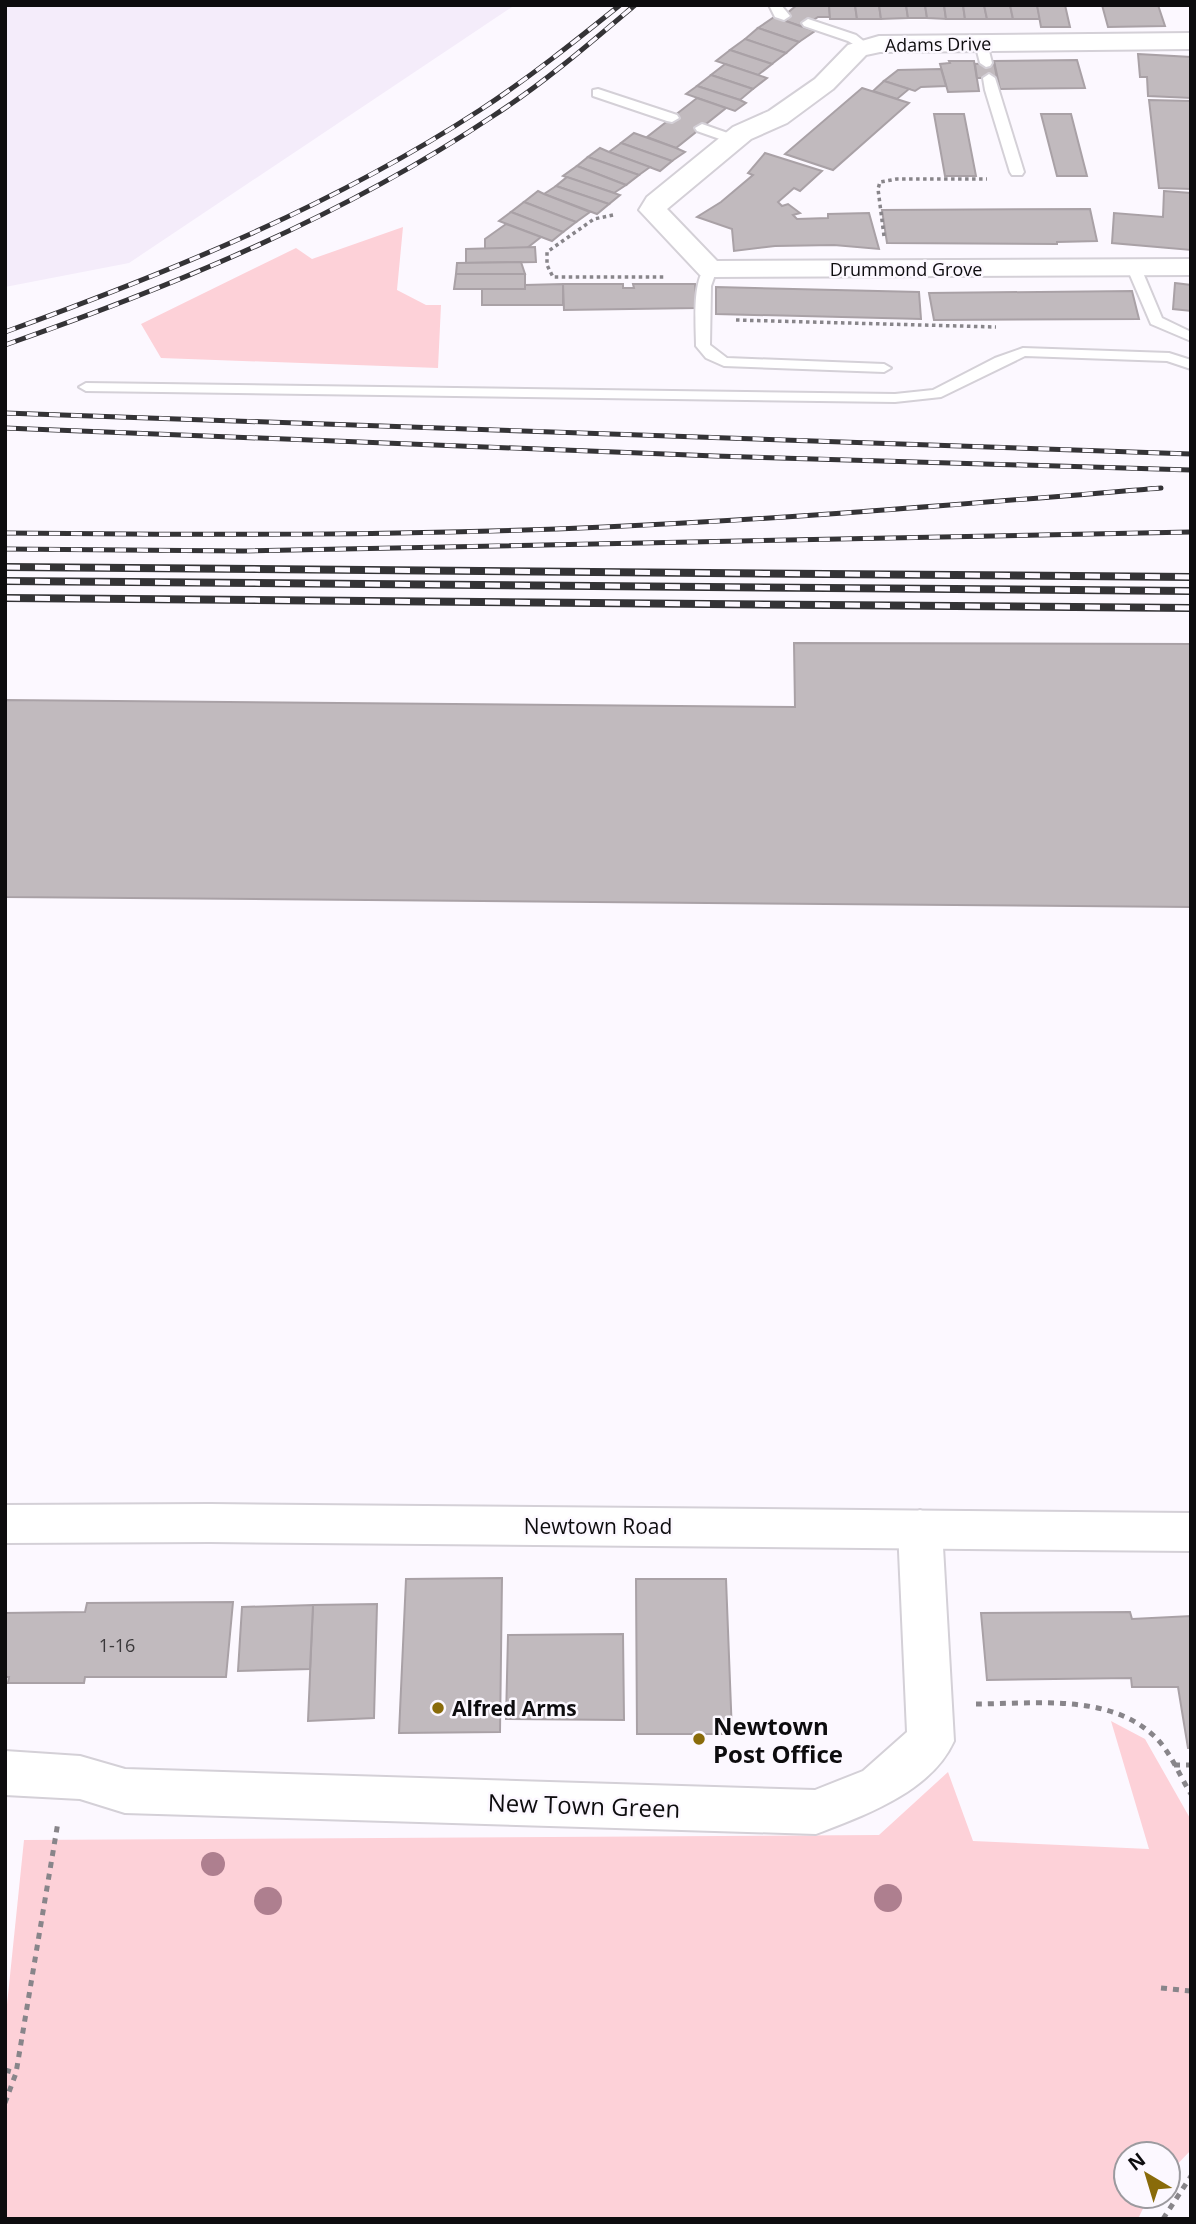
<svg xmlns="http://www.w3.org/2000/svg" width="1196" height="2224" viewBox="0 0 1196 2224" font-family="'Open Sans',sans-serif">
<rect width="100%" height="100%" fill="#fcf8ff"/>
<polygon fill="#f4ecfa" points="5,5 515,5 129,263 5,287"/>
<g fill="#fdd1d8">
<polygon points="403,227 397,290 426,305 441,305 438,368 161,358 141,324 296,248 312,259"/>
<polygon points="1111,1721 1145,1739 1191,1820 1191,2150 1168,2174 1168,2154 1126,2154 1126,2196 1149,2196 1138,2219 5,2219 5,2024 24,1840 879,1835 948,1772 973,1841 1149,1849"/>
</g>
<g fill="#c1babe" stroke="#a9a1a6" stroke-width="2">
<polygon points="797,5 829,5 830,17 818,17 803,27 780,19"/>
<polygon points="829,5 855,5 857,19 830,19"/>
<polygon points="855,5 879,5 881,19 857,19"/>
<polygon points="879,5 906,5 908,18 881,19"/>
<polygon points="906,5 925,5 927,18 908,18"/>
<polygon points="925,5 944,5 946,19 927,18"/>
<polygon points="944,5 963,5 965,19 946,19"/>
<polygon points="963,5 984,5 987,19 965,19"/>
<polygon points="984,5 1010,5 1013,19 987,19"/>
<polygon points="1010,5 1037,5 1040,19 1013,19"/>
<polygon points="1037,5 1065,5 1070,27 1041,27"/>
<polygon points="1102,5 1158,5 1165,26 1108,27"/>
<polygon points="774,17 803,27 815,31 799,42 758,28"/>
<polygon points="758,28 799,42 786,53 745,39"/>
<polygon points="745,39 786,53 772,64 730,50"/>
<polygon points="730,50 772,64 758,75 716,61"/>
<polygon points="1138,54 1191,57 1191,98 1148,96 1147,77 1140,77"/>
<polygon points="1077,60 1085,88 1000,89 994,61"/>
<polygon points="949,61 974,61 979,91 948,92 940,64 950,63"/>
<polygon points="994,63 997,78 977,78 975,64"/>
<polygon points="725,64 767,78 753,89 711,75"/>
<polygon points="941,69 946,86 921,87 915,91 884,81 898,70"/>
<polygon points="711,75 753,89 740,100 697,86"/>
<polygon points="884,81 909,89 897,99 873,91"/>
<polygon points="697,86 740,100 746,103 735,111 686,94"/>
<polygon points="862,88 909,103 833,170 785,154"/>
<polygon points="697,98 726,108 676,148 647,137"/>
<polygon points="1149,100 1191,101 1191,189 1159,188"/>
<polygon points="934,114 964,114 976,176 945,176"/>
<polygon points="1041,114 1071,114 1087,176 1057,176"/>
<polygon points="634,133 676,148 685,152 672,161 621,143"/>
<polygon points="621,143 672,161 660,171 609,152"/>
<polygon points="600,148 609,152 650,167 639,175 588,157"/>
<polygon points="765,153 822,171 800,191 794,188 778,202 782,206 788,204 800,213 793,215 797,219 828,218 828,214 869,213 879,249 834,245 775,246 734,251 732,229 697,217 721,202 753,175 748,173"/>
<polygon points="588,157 639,175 626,185 577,166"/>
<polygon points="577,166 626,185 614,193 563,176"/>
<polygon points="567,177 614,193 620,195 609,204 556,186"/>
<polygon points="556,186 609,204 597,214 544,194"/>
<polygon points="538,191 544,194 590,212 576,222 524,202"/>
<polygon points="1164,191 1191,193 1191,250 1112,243 1114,213 1163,217"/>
<polygon points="524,202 576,222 563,232 511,212"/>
<polygon points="1090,209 1097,241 1057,242 1057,244 887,243 882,210"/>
<polygon points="511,212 563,232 552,241 499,221"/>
<polygon points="506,224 541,237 527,248 485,249 485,239"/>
<polygon points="535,247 536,262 466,263 466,249"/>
<polygon points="521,262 525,274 456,274 457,263"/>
<polygon points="456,274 525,274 525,289 454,289"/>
<polygon points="1175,283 1191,285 1191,311 1173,309"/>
<polygon points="563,284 623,284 623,288 634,288 633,284 695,284 697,308 564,310"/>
<polygon points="563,284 563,305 482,305 482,289 525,289 525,285"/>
<polygon points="716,287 919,292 921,319 716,314"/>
<polygon points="1132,291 1139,319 934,320 929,293"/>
<polygon points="794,643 1191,644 1191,907 5,897 5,700 795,707"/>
<polygon points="502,1578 500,1732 399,1733 406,1579"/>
<polygon points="636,1579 726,1579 732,1734 637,1734"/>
<polygon points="233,1602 226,1677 85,1677 84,1683 8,1683 9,1677 5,1677 5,1613 85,1612 87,1603"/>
<polygon points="377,1604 374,1718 308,1721 313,1605"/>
<polygon points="313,1605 310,1669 238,1671 242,1607"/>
<polygon points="1130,1612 1132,1619 1191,1616 1191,1748 1188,1748 1178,1687 1132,1687 1131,1678 987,1680 981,1613"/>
<polygon points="623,1634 624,1720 506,1719 508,1635"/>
</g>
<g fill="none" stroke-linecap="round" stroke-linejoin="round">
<g stroke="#d4d0d7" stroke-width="4">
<g id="lane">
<polygon points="769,5 781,5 790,16 784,20 775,17"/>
<polygon points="808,19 856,35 871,47 865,51 848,41 804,26 802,23"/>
<polygon points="981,39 987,43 992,63 990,66 986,67 980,63 975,43"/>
<polygon points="989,74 995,78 1024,172 1022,175 1012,175 1010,172 985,90 983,78"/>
<polygon points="598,89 677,115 679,118 672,122 667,121 593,96 593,90"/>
<polygon points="702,124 739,137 741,140 734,144 697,131 695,128"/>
<polygon points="1134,264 1141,268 1162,318 1191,332 1191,341 1151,324 1127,268"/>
<path d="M710,265L717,269L711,286L710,345L727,358L884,364L891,368L884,372L724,366L706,358L696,346C696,328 691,271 710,265Z"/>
<polygon points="1023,348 1169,353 1191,360 1191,369 1167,361 1025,356 941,397 895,402 86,391 79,387 86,383 895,394 933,390 995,358"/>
</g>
</g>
<g stroke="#d4d0d7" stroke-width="4">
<g id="street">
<polygon points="1191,33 1191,49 880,52 866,55 833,89 787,123 751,139 667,209 717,261 1191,259 1191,275 710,277 700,275 639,210 647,197 733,127 769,111 815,79 848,45 879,36"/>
<path d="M920,1510L935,1516L942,1529L954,1741C931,1792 865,1815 816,1834L125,1813L80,1799L5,1795V1751L80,1756L125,1769L815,1790L863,1771L907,1732L898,1529L905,1516Z"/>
</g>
</g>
<g stroke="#d4d0d7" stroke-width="4">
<polygon id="secondary" points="210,1504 1191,1513 1191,1551 210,1542 5,1543 5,1505"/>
</g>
<g stroke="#88858a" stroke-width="3.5" stroke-dasharray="3.5 3.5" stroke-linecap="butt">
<polyline points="613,215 594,219 547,252 547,265 553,277 665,277"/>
<polyline points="884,236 878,189 880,182 897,179 987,179"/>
<polyline points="736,320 996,327"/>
</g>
<g stroke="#88858a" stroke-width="5" stroke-dasharray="6 6" stroke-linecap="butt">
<path d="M976,1704C1033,1704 1107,1693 1153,1735C1170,1750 1179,1775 1191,1794"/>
<polyline points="1174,1765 1191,1765"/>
<polyline points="1161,1988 1191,1991"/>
<polyline points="5,2070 16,2073"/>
<polyline points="5,2103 16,2073 58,1822"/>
<polyline points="1163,2219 1191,2176"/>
</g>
<use href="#lane" fill="#fff" fill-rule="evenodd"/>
<use href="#street" fill="#fff" fill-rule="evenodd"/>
<use href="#secondary" fill="#fff" fill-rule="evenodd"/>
<g stroke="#343336" stroke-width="5">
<g id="rail-far1">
<path d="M5,332C170,272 333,206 480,110C529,78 574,42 620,5"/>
<path d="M5,345C176,285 342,217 493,116C544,83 589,44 635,5"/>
<polyline points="5,413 1191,454"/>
<polyline points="5,428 715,456 1191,470"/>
<path d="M5,533C205,535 404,536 604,527C790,519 976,503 1161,488"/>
<polyline points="5,549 243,551 1191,532"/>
</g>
</g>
<g stroke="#343336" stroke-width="8">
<g id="rail">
<polyline points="5,567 1191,577"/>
<polyline points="5,581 1191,591"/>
<polyline points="5,598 1191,608"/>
</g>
</g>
<use href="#rail-far1" stroke="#fcf8ff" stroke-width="3.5" stroke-dasharray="11" stroke-linecap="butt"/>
<use href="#rail" stroke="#fcf8ff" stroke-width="5" stroke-dasharray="15" stroke-linecap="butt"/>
</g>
<g fill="#ae7f8f">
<circle cx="213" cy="1864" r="12"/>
<circle cx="888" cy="1898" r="14"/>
<circle cx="268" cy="1901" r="14"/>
</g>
<g fill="#896b0a" stroke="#fcf8ff" stroke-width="2.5">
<circle cx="438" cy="1708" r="7"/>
<circle cx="699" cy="1739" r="7"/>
</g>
<g text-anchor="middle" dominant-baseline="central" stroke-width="5" stroke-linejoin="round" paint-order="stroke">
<g font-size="18" fill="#0d0c0e" stroke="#fcf8ff">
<text transform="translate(938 44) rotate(-1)">Adams Drive</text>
<text x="906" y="269">Drummond Grove</text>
</g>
<g font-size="18" fill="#3a383a">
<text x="117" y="1645">1-16</text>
</g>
<g font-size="21" fill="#0d0c0e" stroke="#fcf8ff">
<text x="598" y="1526">Newtown Road</text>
</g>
<g font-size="21" font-weight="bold" fill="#0d0c0e" stroke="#fcf8ff" text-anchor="start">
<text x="452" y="1708">Alfred Arms</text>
</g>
<g font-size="24" font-weight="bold" fill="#0d0c0e" stroke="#fcf8ff" text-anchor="start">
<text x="713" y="1725">Newtown<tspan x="713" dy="28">Post Office</tspan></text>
</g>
<g font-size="24" fill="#0d0c0e" stroke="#fcf8ff">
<text transform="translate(584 1805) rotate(2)">New Town Green</text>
</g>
</g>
<rect width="1196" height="2224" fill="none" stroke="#0d0c0e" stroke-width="14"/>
<g transform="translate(1147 2175) rotate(322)"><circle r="33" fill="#fcf8ff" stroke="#9c9a9f" stroke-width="2"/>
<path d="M0-5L12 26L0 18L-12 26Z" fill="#896b0a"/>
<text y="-10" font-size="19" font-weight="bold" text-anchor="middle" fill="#0d0c0e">N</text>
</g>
</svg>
